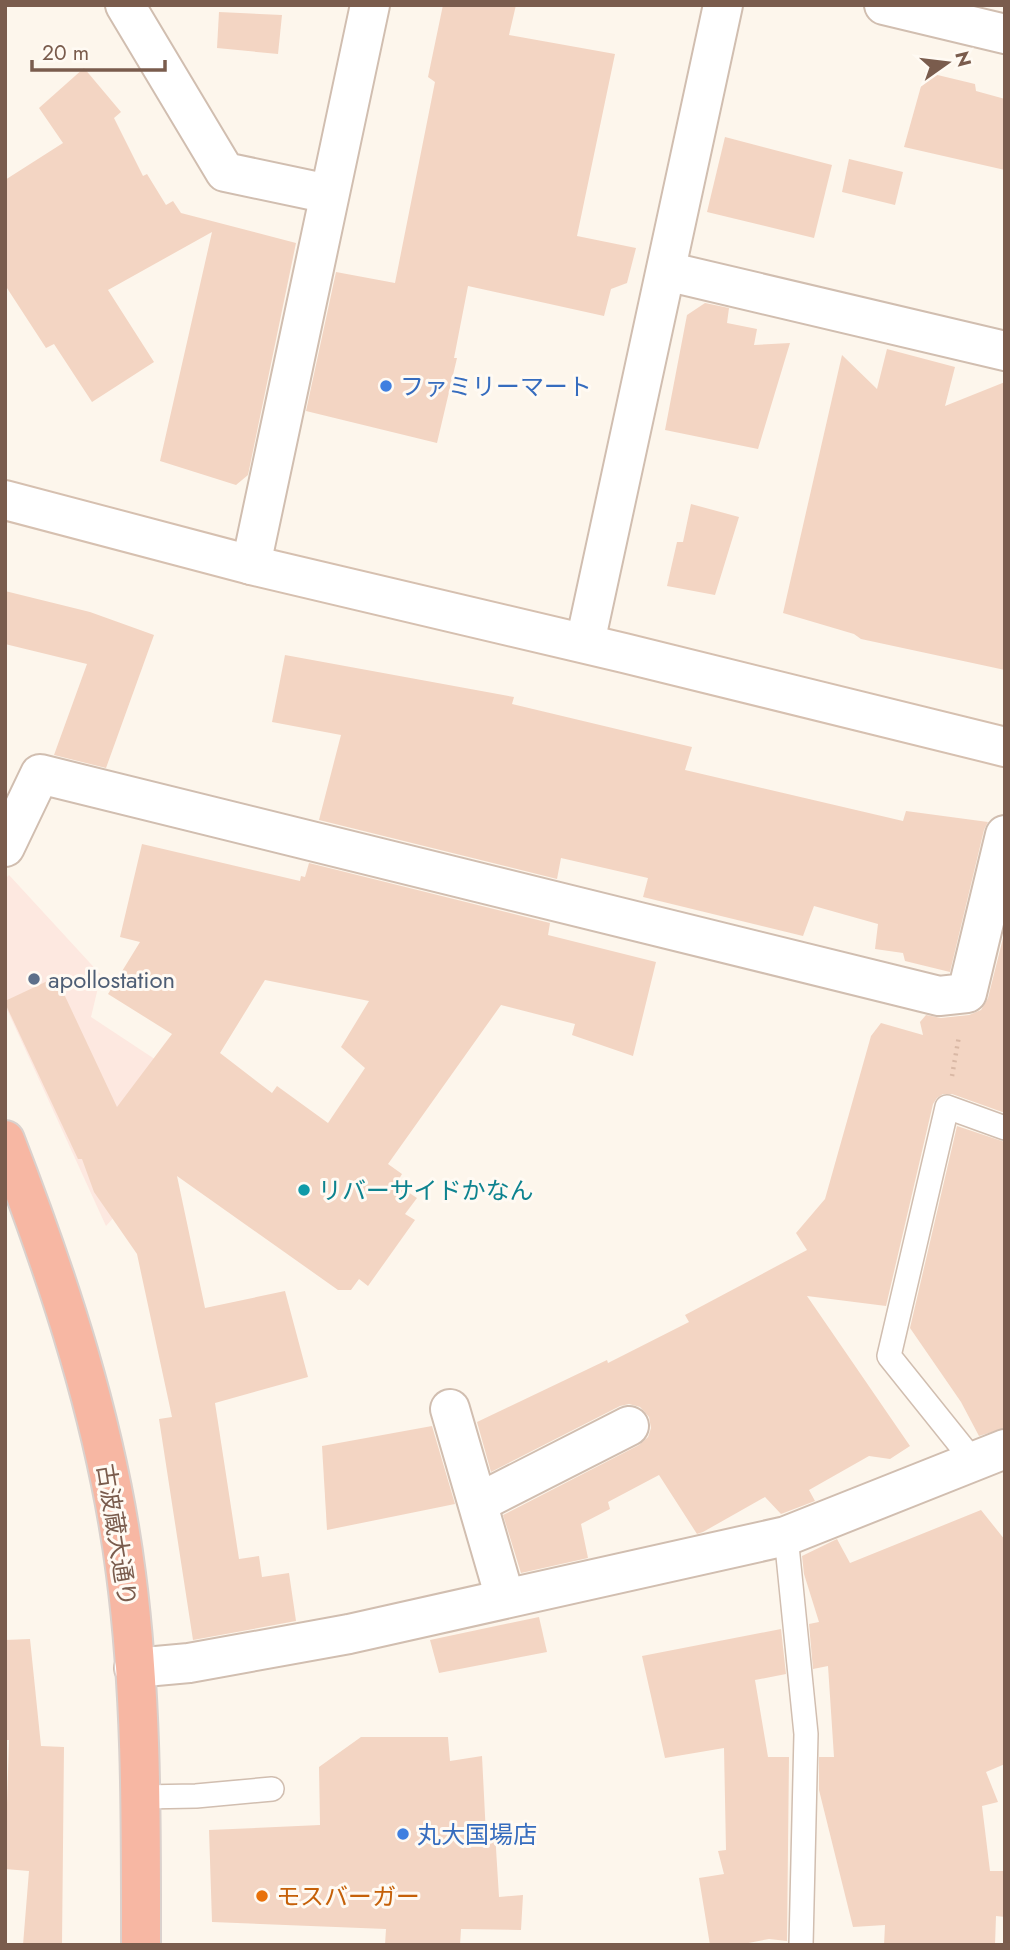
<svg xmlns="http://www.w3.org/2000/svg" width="1010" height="1950" viewBox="0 0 1010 1950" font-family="Jost,'Noto Sans JP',sans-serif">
<rect width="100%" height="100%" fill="#fdf6ec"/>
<polygon fill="#fde8e0" points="9,875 101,975 91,1017 200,1089 131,1198 106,1226 5,1005 5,879"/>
<g fill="#f3d5c3" fill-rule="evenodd">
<polygon points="443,5 516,5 509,35 615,54 577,236 636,248 627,283 611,289 604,316 468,286 454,358 457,358 437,443 306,411 336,272 395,283 435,82 428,77"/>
<polygon points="219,12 282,15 278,54 217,48"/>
<polygon points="84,68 121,112 114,118 143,176 147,174 166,205 173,201 181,213 296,243 248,475 236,485 160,461 212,232 108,290 154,362 92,402 54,344 46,348 5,285 5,180 63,143 39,108"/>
<polygon points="925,72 975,84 976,91 1005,99 1005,170 904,147"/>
<polygon points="725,137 832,165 814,238 707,212"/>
<polygon points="849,159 903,172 895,205 842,192"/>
<polygon points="705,303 729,308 727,323 757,329 754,345 790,343 758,449 665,430 687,315"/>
<polygon points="887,349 955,367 945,406 1005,382 1005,670 861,639 854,634 783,613 842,355 877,389"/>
<polygon points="691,504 739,517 715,595 667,586 677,542 683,542"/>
<polygon points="5,591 90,612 154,635 106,768 54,755 87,664 5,644"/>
<polygon points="285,655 514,697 512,704 692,747 685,770 903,821 906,811 988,822 984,830 950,972 905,961 903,953 875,949 878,924 814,906 803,936 643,897 648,878 561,858 557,879 319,820 341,735 272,722"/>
<path d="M142,844L300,881L301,876L305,877L309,863L550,923L548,935L656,962L633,1056L572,1035L575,1024L501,1005L388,1164L402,1174L396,1184L417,1198L405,1214L415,1220L368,1286L359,1279L351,1290H338L177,1176L205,1308L285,1291L308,1377L215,1403L239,1559L259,1556L262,1577L289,1573L296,1621L193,1640L159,1419L172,1417L137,1254L94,1192L82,1159H78L5,1003V1001L56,977L117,1107L172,1034L108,994L140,942L120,937ZM265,980L369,1001L341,1047L365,1068L328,1123L277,1086L272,1093L220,1053Z"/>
<polygon points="1005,930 1005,1113 952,1094 943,1094 937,1098 933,1104 886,1306 807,1296 910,1446 890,1459 869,1456 809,1490 815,1501 781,1514 765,1497 703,1532 697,1534 659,1475 608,1502 610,1509 581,1524 588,1558 521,1573 503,1515 639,1445 648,1437 651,1428 649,1417 640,1407 629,1404 620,1406 491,1472 477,1422 607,1360 608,1363 689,1322 685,1315 807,1250 796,1233 825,1199 871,1036 881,1023 923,1035 920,1022 926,1015 941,1018 969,1015 981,1010 988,998"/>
<polygon points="957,1126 1005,1142 1005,1428 979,1436 961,1402 910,1328"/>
<polygon points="432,1426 455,1504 327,1530 322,1446"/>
<polygon points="981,1510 1005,1540 1005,1764 986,1772 998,1802 982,1806 990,1871 1005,1871 1005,1917 996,1916 995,1945 884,1945 885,1925 853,1927 819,1790 819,1757 834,1757 828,1666 813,1669 809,1624 819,1622 804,1574 802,1556 837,1539 850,1563"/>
<polygon points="539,1617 547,1652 439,1673 430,1640"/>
<polygon points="781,1629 786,1674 755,1680 768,1757 789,1757 787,1941 769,1939 738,1945 710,1945 699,1878 724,1874 718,1851 726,1850 724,1748 665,1758 642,1656"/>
<polygon points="30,1639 41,1746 64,1747 62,1945 23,1945 29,1871 5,1869 9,1740 5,1740 5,1640"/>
<polygon points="361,1737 448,1737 450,1761 482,1756 486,1835 495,1832 499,1897 523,1895 521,1930 461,1929 460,1945 385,1945 386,1929 212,1922 209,1830 320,1825 319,1767"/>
</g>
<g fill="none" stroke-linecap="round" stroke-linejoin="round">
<g stroke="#d1beb0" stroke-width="26">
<g id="lane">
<polyline points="974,1462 889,1356 947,1107 1005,1128"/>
<polyline points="786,1536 806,1734 801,1945"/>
<polyline points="142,1797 196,1796 272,1789"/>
</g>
</g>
<g stroke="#d1beb0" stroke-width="42">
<g id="street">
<polyline points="125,5 225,172 329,194"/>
<polyline points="884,5 1005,34"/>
<polyline points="666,271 1005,351"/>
<polyline points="251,565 370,5"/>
<polyline points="585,643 723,5"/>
<polyline points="5,847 40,774 939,996 967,993 1005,835"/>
<polyline points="450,1409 505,1598"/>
<polyline points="478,1503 629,1426"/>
<polyline points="134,1668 189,1663 349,1634 786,1536 1005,1449"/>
</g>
</g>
<g stroke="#d6c0b0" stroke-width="42">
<polyline id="secondary" points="5,500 251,565 624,653 1005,747"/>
</g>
<g stroke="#dad1cd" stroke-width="42">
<path id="highway" d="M5,1140C59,1280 107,1424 126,1574C142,1697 141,1821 141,1945"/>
</g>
<polyline stroke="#d9b8a5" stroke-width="4.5" stroke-dasharray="2 5" stroke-linecap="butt" points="952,1076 959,1036"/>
<use href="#lane" stroke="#fff" stroke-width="23"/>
<use href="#street" stroke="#fff" stroke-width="38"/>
<use href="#secondary" stroke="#fff" stroke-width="38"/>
<use href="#highway" stroke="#f7b7a3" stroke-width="38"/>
</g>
<g fill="#3f7fe0" stroke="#fffaf3" stroke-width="2.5">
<circle cx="386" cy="386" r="7"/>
<circle cx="403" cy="1834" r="7"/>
</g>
<circle fill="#5c6f8a" stroke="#fffaf3" stroke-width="2.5" cx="34" cy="979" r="7"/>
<circle fill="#0f9aa8" stroke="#fffaf3" stroke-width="2.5" cx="304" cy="1190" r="7"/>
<circle fill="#e8710a" stroke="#fffaf3" stroke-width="2.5" cx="262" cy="1896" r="7"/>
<g text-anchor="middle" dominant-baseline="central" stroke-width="6" stroke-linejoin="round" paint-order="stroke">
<g font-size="24" fill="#366cbe" stroke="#fffaf3" text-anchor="start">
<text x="400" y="386">ファミリーマート</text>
<text x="417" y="1834">丸大国場店</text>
</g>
<g font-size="24" fill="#4e5e75" stroke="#fffaf3" text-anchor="start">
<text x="48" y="979">apollostation</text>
</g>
<g font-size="24" fill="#0d838f" stroke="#fffaf3" text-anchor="start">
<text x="318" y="1190">リバーサイドかなん</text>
</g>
<g font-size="24" fill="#7a5c4d" stroke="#fffaf3">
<text transform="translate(117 1535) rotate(81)">古波蔵大通り</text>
</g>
<g font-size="24" fill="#c56008" stroke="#fffaf3" text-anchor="start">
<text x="276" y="1896">モスバーガー</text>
</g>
</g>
<rect width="1010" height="1950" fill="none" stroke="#7a5c4d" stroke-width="14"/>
<g transform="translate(947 63) rotate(76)" stroke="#fffaf3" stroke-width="5" paint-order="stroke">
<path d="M0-5L12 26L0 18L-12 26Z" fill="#7a5c4d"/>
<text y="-10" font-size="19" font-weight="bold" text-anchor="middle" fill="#7a5c4d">N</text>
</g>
<path d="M32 60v10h133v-10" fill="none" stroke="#7a5c4d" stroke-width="3.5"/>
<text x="42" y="60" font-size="21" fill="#7a5c4d" stroke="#fffaf3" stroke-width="5" paint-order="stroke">20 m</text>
</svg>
